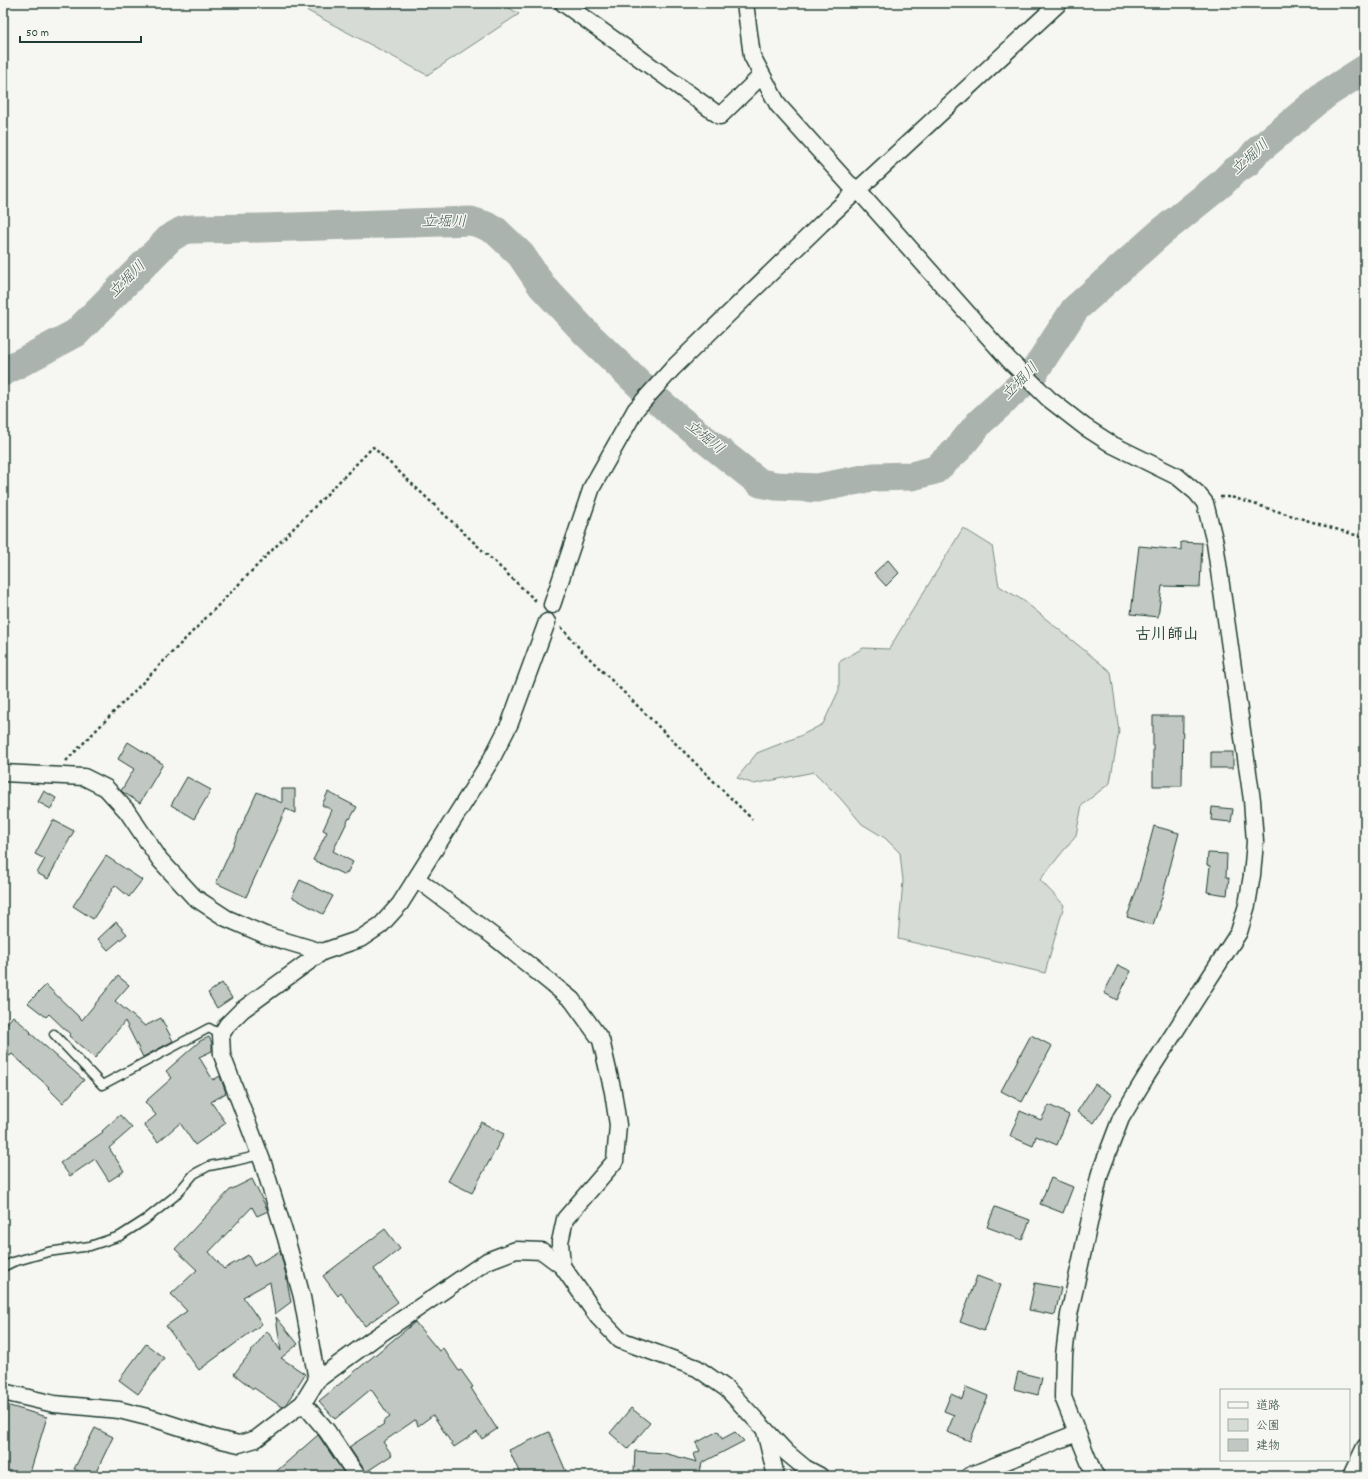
<svg xmlns="http://www.w3.org/2000/svg" width="1368" height="1479" viewBox="0 0 1368 1479" font-family="Dekko,'Klee One',sans-serif">
<rect width="100%" height="100%" fill="#f6f6f2"/>
<filter id="ink" filterUnits="userSpaceOnUse"><feTurbulence type="fractalNoise" baseFrequency=".025" numOctaves="2"/><feDisplacementMap in="SourceGraphic" scale="8" xChannelSelector="R" yChannelSelector="G"/><feConvolveMatrix kernelMatrix="1 2 1 2 8 2 1 2 1" color-interpolation-filters="sRGB"/></filter>
<g filter="url(#ink)">
<g fill="#d6dbd6" stroke="#7a8c85">
<polygon points="293,3 501,3 519,14 427,75"/>
<path d="M963,528L992,546L999,586L1024,601L1111,672L1119,731L1110,783L1082,805L1076,835L1040,880L1064,905L1045,973L898,939L903,881L900,853L885,838L862,824L840,798L814,772L754,784L737,778L757,753L800,736L823,724L839,690V662L863,648L889,649C913,608 939,569 963,528Z"/>
</g>
<g fill="none" stroke-linecap="round" stroke-linejoin="round">
<polyline stroke="#aab3ae" stroke-width="29" points="3,372 76,333 170,238 182,231 190,229 262,228 471,221 484,225 496,231 521,255 542,286 586,333 643,388 678,418 760,483 776,486 817,488 874,477 912,476 935,470 958,449 980,422 1032,375 1075,309 1159,234 1221,184 1233,172 1248,162 1256,152 1326,94 1365,69"/>
</g>
<g fill="#c1c8c3" stroke="#1f3d34">
<polygon points="1181,542 1202,543 1200,587 1162,586 1158,617 1131,614 1139,546 1181,550"/>
<polygon points="888,560 899,573 886,586 874,573"/>
<polygon points="1153,716 1183,716 1182,786 1153,786"/>
<polygon points="128,742 163,764 140,803 121,791 134,769 118,759"/>
<rect x="1211" y="752" width="22" height="16"/>
<polygon points="187,777 211,790 194,819 171,805"/>
<polygon points="282,789 295,789 295,813 286,809 246,897 216,883 257,792 282,803"/>
<polygon points="44,791 56,798 51,809 38,802"/>
<polygon points="328,792 357,807 350,819 349,818 333,851 353,862 347,873 346,873 345,875 313,860 327,832 323,830 332,810 322,805"/>
<polygon points="1212,807 1233,809 1231,822 1211,820"/>
<polygon points="53,820 74,831 48,879 37,873 45,859 35,854"/>
<polygon points="1154,826 1179,833 1163,894 1153,925 1127,917 1138,886"/>
<polygon points="1208,853 1227,854 1226,877 1229,878 1227,895 1207,892 1210,866 1207,865"/>
<polygon points="106,856 142,880 129,897 115,885 93,919 73,906"/>
<polygon points="300,880 333,896 323,914 292,897"/>
<polygon points="116,922 127,934 108,950 98,939"/>
<polygon points="1118,965 1131,971 1117,1000 1104,993"/>
<polygon points="118,976 129,985 115,1001 145,1026 161,1018 173,1041 143,1057 125,1021 95,1058 69,1036 70,1034 49,1014 46,1017 28,1003 46,985 82,1020"/>
<polygon points="222,983 232,998 217,1008 208,993"/>
<polygon points="13,1016 31,1032 30,1033 84,1080 63,1103 48,1088 49,1087 12,1054 10,1056 3,1051 3,1028"/>
<polygon points="1031,1035 1052,1046 1022,1102 1001,1091"/>
<polygon points="209,1037 212,1043 212,1051 199,1057 213,1080 220,1076 226,1093 211,1102 226,1123 195,1145 180,1123 158,1142 144,1125 156,1115 145,1102 172,1078 166,1071 200,1041"/>
<polygon points="1095,1084 1112,1095 1094,1123 1077,1112"/>
<polygon points="1049,1105 1069,1115 1057,1145 1036,1136 1033,1146 1010,1136 1020,1111 1041,1120"/>
<polygon points="120,1115 132,1128 109,1148 124,1171 109,1181 95,1159 70,1176 60,1163 103,1132 102,1131"/>
<polygon points="481,1122 504,1134 472,1193 448,1181"/>
<polygon points="1051,1178 1073,1187 1063,1213 1040,1204"/>
<polygon points="252,1179 268,1211 257,1216 252,1207 209,1252 224,1269 248,1255 254,1266 280,1251 286,1275 291,1302 275,1314 270,1282 243,1297 262,1324 199,1370 166,1326 187,1311 171,1294 197,1270 175,1249 230,1190"/>
<polygon points="995,1207 1030,1220 1022,1240 987,1227"/>
<polygon points="385,1229 400,1249 374,1269 398,1302 365,1326 341,1293 338,1296 323,1276"/>
<polygon points="977,1276 1001,1285 984,1331 960,1322"/>
<polygon points="1035,1283 1061,1288 1055,1315 1029,1310"/>
<polygon points="276,1317 298,1344 281,1358 305,1374 286,1404 282,1407 254,1388 253,1389 234,1374 267,1331 281,1351"/>
<polygon points="415,1322 439,1351 443,1348 459,1371 461,1370 473,1387 471,1388 497,1429 482,1439 477,1432 454,1447 433,1415 418,1426 415,1420 383,1442 392,1455 366,1472 349,1447 384,1424 383,1422 390,1417 371,1389 335,1419 319,1401"/>
<polygon points="146,1344 164,1358 138,1394 119,1380"/>
<polygon points="1018,1372 1042,1378 1038,1395 1014,1389"/>
<polygon points="966,1387 988,1396 970,1441 947,1432 954,1415 944,1411 951,1394 962,1399"/>
<polygon points="3,1404 47,1417 29,1476 3,1476"/>
<polygon points="631,1408 650,1423 628,1449 610,1433"/>
<polygon points="95,1428 113,1437 94,1476 88,1476 74,1469"/>
<polygon points="718,1431 722,1439 735,1432 744,1441 702,1463 699,1476 642,1476 642,1472 634,1471 635,1451 664,1453 697,1462 694,1454 700,1451 696,1443"/>
<polygon points="549,1432 568,1476 521,1476 509,1450"/>
<polygon points="318,1435 346,1476 271,1476"/>
</g>
<g fill="none" stroke-linecap="round" stroke-linejoin="round">
<g stroke="#1f3d34" stroke-width="11">
<g id="lane">
<polyline points="54,1034 102,1085 209,1028 221,1035"/>
<polyline points="3,1267 13,1262 48,1252 90,1246 120,1236 145,1220 175,1196 194,1174 209,1166 235,1161 260,1155"/>
</g>
</g>
<g stroke="#1f3d34" stroke-width="19">
<g id="street">
<polyline points="563,3 720,116 761,76"/>
<polyline points="745,3 752,56 778,105 849,184 858,190 1009,360 1049,399 1085,427 1113,445 1178,477 1197,493 1205,503 1215,543 1252,800 1255,842 1252,875 1247,905 1239,932 1147,1075 1121,1118 1100,1173 1069,1315 1064,1355 1063,1397 1093,1472 1096,1476"/>
<polyline points="552,605 592,487 636,409 673,368 821,224 1059,3"/>
<polyline points="3,773 84,777 106,788 127,811 160,860 194,897 226,918 265,935 322,952"/>
<polyline points="417,879 493,936 572,1000 601,1040 613,1092 618,1125 615,1161 565,1219 560,1242 562,1266"/>
<polyline points="317,1380 302,1297 286,1238 263,1163 222,1055 221,1035 227,1025 242,1010 322,952 360,939 381,925 400,904 491,760 510,723 547,622"/>
<polyline points="3,1392 54,1404 119,1410 155,1419 217,1439 239,1444 256,1439 303,1403 317,1380 373,1339 487,1261 516,1250 542,1251 562,1266 598,1317 620,1340 697,1368 727,1389 787,1453 805,1468 820,1476"/>
<polyline points="303,1403 327,1431 357,1476"/>
<polyline points="765,1431 776,1476"/>
<polyline points="969,1476 1077,1433"/>
<polyline points="1351,1476 1365,1447"/>
</g>
</g>
<g stroke="#1f3d34" stroke-width="2.5" stroke-dasharray="3 3" stroke-linecap="butt">
<polyline points="1220,497 1231,497 1365,538"/>
<polyline points="561,627 581,650 752,819"/>
<polyline points="66,761 373,447 537,602"/>
</g>
<use href="#lane" stroke="#f6f6f2" stroke-width="8"/>
<use href="#street" stroke="#f6f6f2" stroke-width="16"/>
</g>
</g>
<g text-anchor="middle" dominant-baseline="central" stroke-width="3" stroke-linejoin="round" paint-order="stroke">
<g font-size="15" font-style="italic" fill="#425a52" stroke="#f6f6f2">
<text transform="translate(1251 158) rotate(-42)">立堀川</text>
<text x="444" y="223">立堀川</text>
<text transform="translate(128 280) rotate(-45)">立堀川</text>
<text transform="translate(1021 382) rotate(-46)">立堀川</text>
<text transform="translate(704 438) rotate(39)">立堀川</text>
</g>
<g font-size="16" font-weight="bold" fill="#1f3d34" stroke="#f6f6f2">
<text x="1167" y="635">古川師山</text>
</g>
</g>
<rect width="1368" height="1479" fill="none" stroke="#f6f6f2" stroke-width="16"/>
<rect x="8" y="8" width="1352" height="1463" fill="none" stroke="#1f3d34" stroke-width="1.5" filter="url(#ink)"/>
<rect x="1220" y="1389" width="130" height="72" fill="#f6f6f2" stroke="#a0aca6"/>
<rect x="1228" y="1402" width="20" height="6" fill="#f6f6f2" stroke="#a0aca6"/>
<text x="1256" y="1409" font-size="12" fill="#1f3d34">道路</text>
<rect x="1228" y="1419" width="20" height="12" fill="#d6dbd6" stroke="#a0aca6"/>
<text x="1256" y="1429" font-size="12" fill="#1f3d34">公園</text>
<rect x="1228" y="1439" width="20" height="12" fill="#c1c8c3" stroke="#a0aca6"/>
<text x="1256" y="1449" font-size="12" fill="#1f3d34">建物</text>
<path d="M20 36v6h121v-6" fill="none" stroke="#1f3d34" stroke-width="2"/>
<text x="26" y="36" font-size="12" fill="#1f3d34" stroke="#f6f6f2" stroke-width="3" paint-order="stroke">50 m</text>
</svg>
